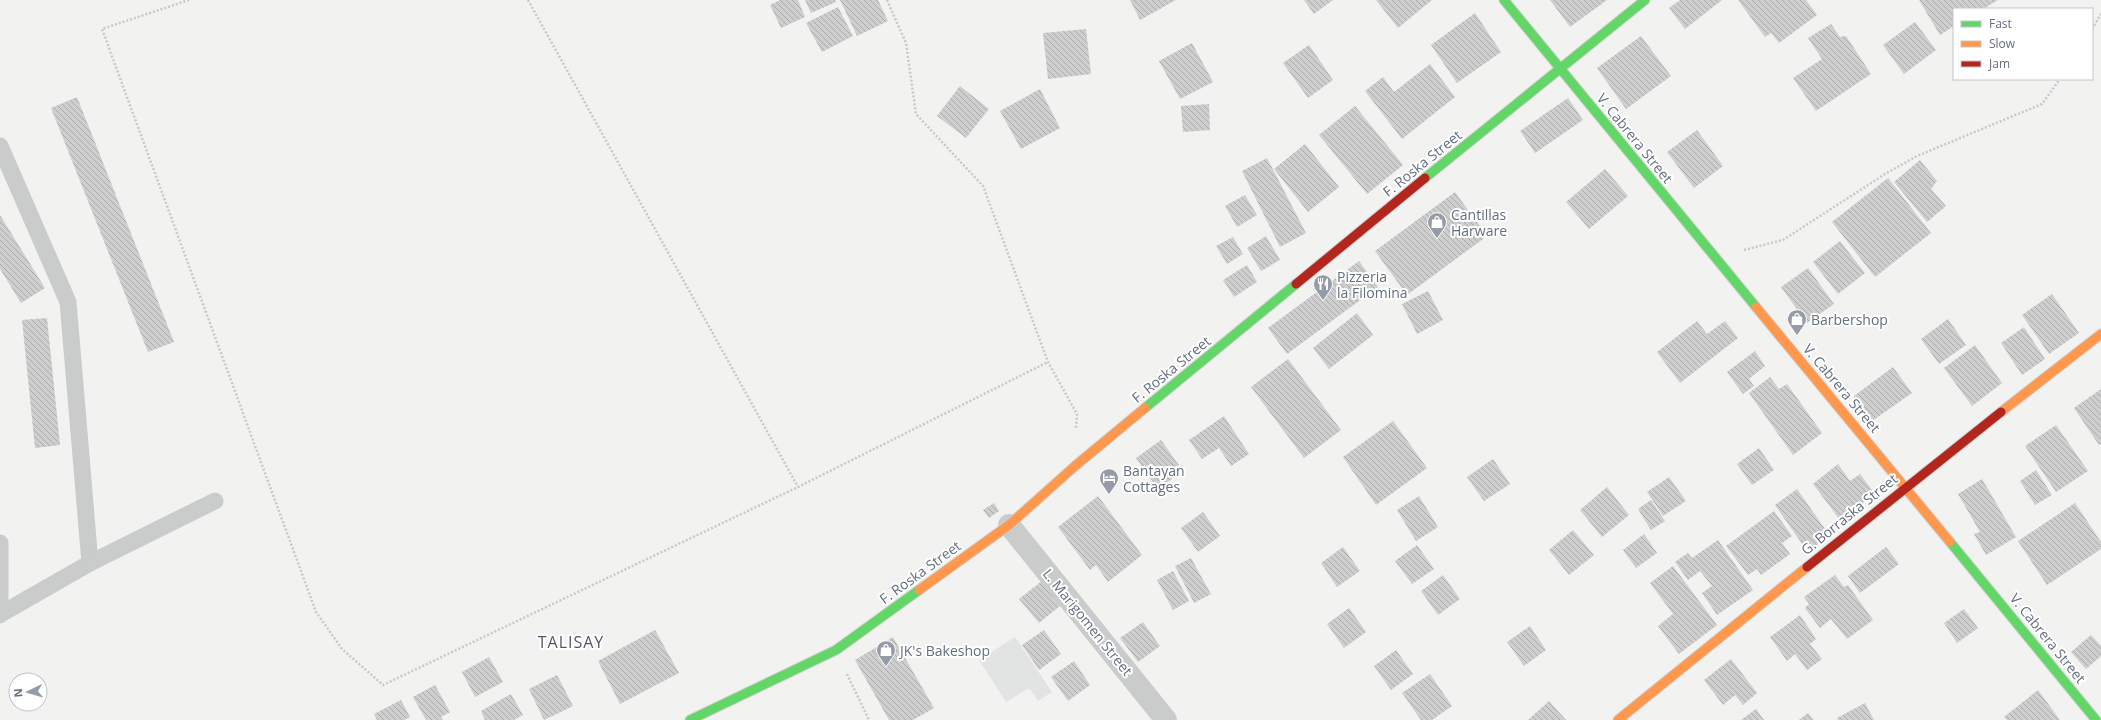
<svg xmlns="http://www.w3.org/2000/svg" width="2101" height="720" viewBox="0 0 2101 720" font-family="'Open Sans',sans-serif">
<defs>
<pattern id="building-back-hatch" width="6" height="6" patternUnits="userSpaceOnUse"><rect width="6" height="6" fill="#cecece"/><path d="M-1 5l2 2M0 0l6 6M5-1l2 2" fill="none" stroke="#ababac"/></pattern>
</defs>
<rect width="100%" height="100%" fill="#f2f2f0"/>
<polygon fill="#e2e3e3" points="1015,637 1052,692 1038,701 1029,688 1006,702 979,660"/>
<g fill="url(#building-back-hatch)">
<polygon points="780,0 798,0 805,17 781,28 770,5"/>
<polygon points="805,0 835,0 836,2 811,13"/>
<polygon points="840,0 878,0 888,21 857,36"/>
<polygon points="1130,0 1176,0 1140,20"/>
<polygon points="1304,0 1333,0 1314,14"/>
<polygon points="1376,0 1432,0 1398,28"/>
<polygon points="1550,0 1607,0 1570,27"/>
<polygon points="1680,0 1722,0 1685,29 1669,8"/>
<polygon points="1738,0 1806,0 1817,15 1779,43 1771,33 1765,37"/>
<polygon points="1919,0 1998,0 1983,9 1954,9 1954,26 1940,35"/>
<polygon points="838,7 853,36 822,52 806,23"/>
<polygon points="1475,13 1501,52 1457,83 1431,45"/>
<polygon points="1915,22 1936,50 1904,74 1883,45"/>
<polygon points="1831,24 1840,37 1846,36 1871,74 1816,111 1793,78 1822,59 1808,38"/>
<polygon points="1086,29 1091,74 1048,79 1043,33"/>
<polygon points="1641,36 1671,76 1626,109 1597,68"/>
<polygon points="1192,43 1213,82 1180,99 1159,61"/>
<polygon points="1309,45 1333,80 1308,98 1283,63"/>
<polygon points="1430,64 1455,97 1402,139 1365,91 1383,77 1394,92"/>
<polygon points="960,86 989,109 966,138 937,116"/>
<polygon points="1040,89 1060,128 1021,149 1000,111"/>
<polygon points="77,97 174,342 148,352 51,108"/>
<polygon points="1568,98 1583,120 1535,153 1520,131"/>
<polygon points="1209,104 1210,130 1183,132 1181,106"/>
<polygon points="1355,106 1403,165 1367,194 1319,135"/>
<polygon points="1697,130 1723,166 1694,188 1667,152"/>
<polygon points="1305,144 1339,187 1308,212 1274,169"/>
<polygon points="1267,158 1306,233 1280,247 1242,171"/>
<polygon points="1920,160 1937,181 1931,189 1946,206 1927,222 1894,182"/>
<polygon points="1605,169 1628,196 1589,229 1566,202"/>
<polygon points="1888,178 1931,233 1875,277 1832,222"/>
<polygon points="1455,192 1487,236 1407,295 1375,251"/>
<polygon points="1245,195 1257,215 1237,227 1225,206"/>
<polygon points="0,215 45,288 21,303 0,269"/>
<polygon points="1266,236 1280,260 1261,271 1247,248"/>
<polygon points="1233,237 1243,254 1227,264 1216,246"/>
<polygon points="1840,241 1865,273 1838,294 1813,262"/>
<polygon points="1359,261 1378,287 1287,354 1268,328"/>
<polygon points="1247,265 1257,282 1234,297 1223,280"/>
<polygon points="1808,268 1834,304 1807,323 1781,287"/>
<polygon points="1428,291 1443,320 1417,334 1402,304"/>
<polygon points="2052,294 2079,333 2049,354 2022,315"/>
<polygon points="1357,313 1373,335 1329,369 1313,348"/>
<polygon points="47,318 60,445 35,448 22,320"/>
<polygon points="1948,319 1966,345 1939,364 1921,339"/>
<polygon points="1697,321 1707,334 1725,321 1738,338 1680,383 1657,352"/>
<polygon points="2024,327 2045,359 2022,375 2001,343"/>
<polygon points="1975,345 2002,383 1972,406 1944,368"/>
<polygon points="1755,351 1765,366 1749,379 1754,386 1743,394 1727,372"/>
<polygon points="1288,359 1341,430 1304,458 1251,387"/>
<polygon points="1893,367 1912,393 1872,421 1854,396"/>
<polygon points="1770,377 1779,389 1787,384 1822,433 1793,455 1749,393"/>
<polygon points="2101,389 2101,444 2099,445 2074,408"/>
<polygon points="1224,416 1249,454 1231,466 1219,448 1202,459 1189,440"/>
<polygon points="1393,421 1427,468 1376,505 1343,457"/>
<polygon points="2056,425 2088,471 2056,492 2025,446"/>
<polygon points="1161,440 1183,471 1158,489 1136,458"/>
<polygon points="1759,448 1774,470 1752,485 1737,464"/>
<polygon points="1493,459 1510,484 1484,501 1467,477"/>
<polygon points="1838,464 1850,481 1860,474 1875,494 1840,520 1813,484"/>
<polygon points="2036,470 2052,495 2035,505 2020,481"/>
<polygon points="1669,477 1686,501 1663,516 1647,492"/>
<polygon points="1982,479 2016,537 1986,555 1974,534 1980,532 1958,494"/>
<polygon points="1607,487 1629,515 1602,537 1580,510"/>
<polygon points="1797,489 1830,536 1807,551 1775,505"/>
<polygon points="1098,496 1142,555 1108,582 1096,565 1090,570 1058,527"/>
<polygon points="1419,496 1438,527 1416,541 1397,510"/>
<polygon points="1651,500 1665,521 1651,530 1638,509"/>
<polygon points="994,503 999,511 989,518 983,510"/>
<polygon points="2075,503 2101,542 2101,549 2047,585 2018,541"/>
<polygon points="1774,511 1792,536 1782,543 1790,554 1761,575 1757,569 1748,575 1726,546"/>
<polygon points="1203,512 1220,536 1198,552 1181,528"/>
<polygon points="1573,530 1594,555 1569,575 1549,550"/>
<polygon points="1644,534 1657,553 1636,568 1623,550"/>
<polygon points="1718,540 1753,590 1717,615 1702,593 1712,586 1700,571 1688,580 1675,562 1688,553 1692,558"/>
<polygon points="1417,545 1434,569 1412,584 1395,561"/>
<polygon points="1343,547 1360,571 1337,587 1321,563"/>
<polygon points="1886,547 1899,564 1860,593 1848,576"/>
<polygon points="1191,558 1211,594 1194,603 1175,566"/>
<polygon points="1673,566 1717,625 1679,654 1658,626 1673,614 1650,583"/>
<polygon points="1173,571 1189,601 1173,610 1157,580"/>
<polygon points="1443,575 1460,599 1438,615 1421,591"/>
<polygon points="1835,575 1844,587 1848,585 1873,620 1847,639 1831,619 1820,628 1805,608 1809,604 1804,597"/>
<polygon points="1042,581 1061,605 1039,623 1019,599"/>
<polygon points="1349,608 1366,632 1344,648 1327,624"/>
<polygon points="1964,609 1978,628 1957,643 1944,623"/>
<polygon points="1800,615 1816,639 1810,644 1822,659 1807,670 1795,654 1787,661 1770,637"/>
<polygon points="1143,622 1160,646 1138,662 1120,638"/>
<polygon points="1530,626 1546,650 1524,666 1507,642"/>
<polygon points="655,630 679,673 620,704 598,661"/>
<polygon points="1044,630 1061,654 1039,670 1022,645"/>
<polygon points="2091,635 2101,646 2101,656 2086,669 2071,652"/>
<polygon points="893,637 934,708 913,720 889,720 855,660"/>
<polygon points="1396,650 1413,674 1391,690 1374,666"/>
<polygon points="489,657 503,682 475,697 462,672"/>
<polygon points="1731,659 1757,693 1743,705 1735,695 1723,705 1704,680"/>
<polygon points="1074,661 1090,685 1068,701 1051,677"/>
<polygon points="1430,674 1452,706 1432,720 1421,720 1402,693"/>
<polygon points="557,675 573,706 544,720 529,689"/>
<polygon points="435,685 450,712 441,717 443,720 426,720 413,697"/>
<polygon points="2038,690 2060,720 2007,720 2004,717"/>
<polygon points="511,694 523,715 514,720 485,720 481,711"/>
<polygon points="401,700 410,717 404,720 377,720 374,714"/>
<polygon points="1549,701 1566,720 1528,720"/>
<polygon points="1865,703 1874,720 1838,720 1837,718"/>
<polygon points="1756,709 1764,720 1741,720"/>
<polygon points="1808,713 1814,720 1799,720"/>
</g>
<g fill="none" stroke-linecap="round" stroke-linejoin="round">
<g stroke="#cfd0cf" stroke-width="11">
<g id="fast">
<polyline points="1504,0 1756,307"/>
<polyline points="1425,178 1645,0"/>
<polyline points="1145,408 1296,284"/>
<polyline points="1950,542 2096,720"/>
<polyline points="690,720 836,650 919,590"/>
</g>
</g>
<g stroke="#cfd0cf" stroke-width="11">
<g id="slow">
<polyline points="1756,307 1950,542"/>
<polyline points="2001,412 2101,334"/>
<polyline points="919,590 1009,525 1075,466 1145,408"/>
<polyline points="1618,720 1807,567"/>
</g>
</g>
<g stroke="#cfd0cf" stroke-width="11">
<g id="jam">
<polyline points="1296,284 1425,178"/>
<polyline points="1807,567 2001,412"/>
</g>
</g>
<g stroke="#c8c8c8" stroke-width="2.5" stroke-dasharray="2 2" stroke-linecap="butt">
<polyline points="189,0 102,29 316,612 342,649 383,685 798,487 1048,362"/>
<polyline points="528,0 798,487"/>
<polyline points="887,0 906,43 916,114 983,186 1048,362 1077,414 1076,429"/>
<polyline points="2092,29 2101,14"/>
<polyline points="1744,250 1783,240 1885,174 1917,156 2042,104 2060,79"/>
<polyline points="847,674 869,720"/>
</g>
<g stroke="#cacbcb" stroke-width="17">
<polyline points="0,146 68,302 90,563 1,614"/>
<polyline points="0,543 0,615"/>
<polyline points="90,563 215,501"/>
</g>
<polyline stroke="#cacbcb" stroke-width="22" points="1009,525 1166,720"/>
<use href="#fast" stroke="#63d668" stroke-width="9"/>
<use href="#slow" stroke="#ff974d" stroke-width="9"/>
<use href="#jam" stroke="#b3261e" stroke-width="9"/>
</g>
<defs>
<g id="shop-pin" transform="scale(1)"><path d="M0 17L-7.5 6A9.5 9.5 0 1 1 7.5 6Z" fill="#959ca7" stroke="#fff"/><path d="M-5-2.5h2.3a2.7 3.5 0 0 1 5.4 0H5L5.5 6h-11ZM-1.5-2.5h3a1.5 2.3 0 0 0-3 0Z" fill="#fff"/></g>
<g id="restaurant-pin" transform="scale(1)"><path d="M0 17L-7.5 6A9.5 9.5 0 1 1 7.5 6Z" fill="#959ca7" stroke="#fff"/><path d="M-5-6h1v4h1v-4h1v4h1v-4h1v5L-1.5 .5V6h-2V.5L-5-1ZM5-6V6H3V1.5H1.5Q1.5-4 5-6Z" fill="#fff"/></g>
<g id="hotel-pin" transform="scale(1)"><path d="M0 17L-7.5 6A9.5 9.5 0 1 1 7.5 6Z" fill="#959ca7" stroke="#fff"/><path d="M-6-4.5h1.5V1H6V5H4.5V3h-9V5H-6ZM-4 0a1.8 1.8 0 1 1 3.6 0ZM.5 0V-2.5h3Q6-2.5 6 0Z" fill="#fff"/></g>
</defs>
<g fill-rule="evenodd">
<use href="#shop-pin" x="1437" y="222"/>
<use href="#restaurant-pin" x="1323" y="284"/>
<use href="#shop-pin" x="1797" y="319"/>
<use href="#hotel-pin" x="1109" y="478"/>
<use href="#shop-pin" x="886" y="650"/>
</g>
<g text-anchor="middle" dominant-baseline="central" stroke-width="4" stroke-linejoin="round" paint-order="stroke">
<g font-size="14" fill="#636e7f" stroke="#fff">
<text transform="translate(1635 138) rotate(51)">V. Cabrera Street</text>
<text transform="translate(1422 163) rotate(-39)">F. Roska Street</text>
<text transform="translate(1171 369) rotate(-39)">F. Roska Street</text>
<text transform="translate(1842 388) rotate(50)">V. Cabrera Street</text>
<text transform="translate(1849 514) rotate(-39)">G. Borraska Street</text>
<text transform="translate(920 572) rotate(-36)">F. Roska Street</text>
<text transform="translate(1088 622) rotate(51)">L. Marigomen Street</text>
<text transform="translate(2048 638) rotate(51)">V. Cabrera Street</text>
</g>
<g font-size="14" fill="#636e7f" stroke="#fff" text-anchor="start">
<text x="1451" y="214">Cantillas<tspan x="1451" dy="16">Harware</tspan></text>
<text x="1337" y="276">Pizzeria<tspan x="1337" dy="16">la Filomina</tspan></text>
<text x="1811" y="319">Barbershop</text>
<text x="1123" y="470">Bantayan<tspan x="1123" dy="16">Cottages</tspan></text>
<text x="900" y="650">JK's Bakeshop</text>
</g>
<g font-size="16" letter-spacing="1" fill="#515865" stroke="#fff">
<text x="571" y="642">TALISAY</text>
</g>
</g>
<rect x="1953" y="8" width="140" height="72" fill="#ffffff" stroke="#c1c5cc"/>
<rect x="1961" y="21" width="20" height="6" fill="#63d668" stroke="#c1c5cc"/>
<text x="1989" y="28" font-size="12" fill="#636e7f">Fast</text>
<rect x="1961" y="41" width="20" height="6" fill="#ff974d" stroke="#c1c5cc"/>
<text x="1989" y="48" font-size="12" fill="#636e7f">Slow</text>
<rect x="1961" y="61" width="20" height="6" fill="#b3261e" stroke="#c1c5cc"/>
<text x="1989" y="68" font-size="12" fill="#636e7f">Jam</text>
<g transform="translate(28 692) rotate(265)"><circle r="19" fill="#ffffff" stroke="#c1c5cc"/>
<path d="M0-3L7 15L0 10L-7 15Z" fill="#959ca7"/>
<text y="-6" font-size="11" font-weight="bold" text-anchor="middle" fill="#636e7f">N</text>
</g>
</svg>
